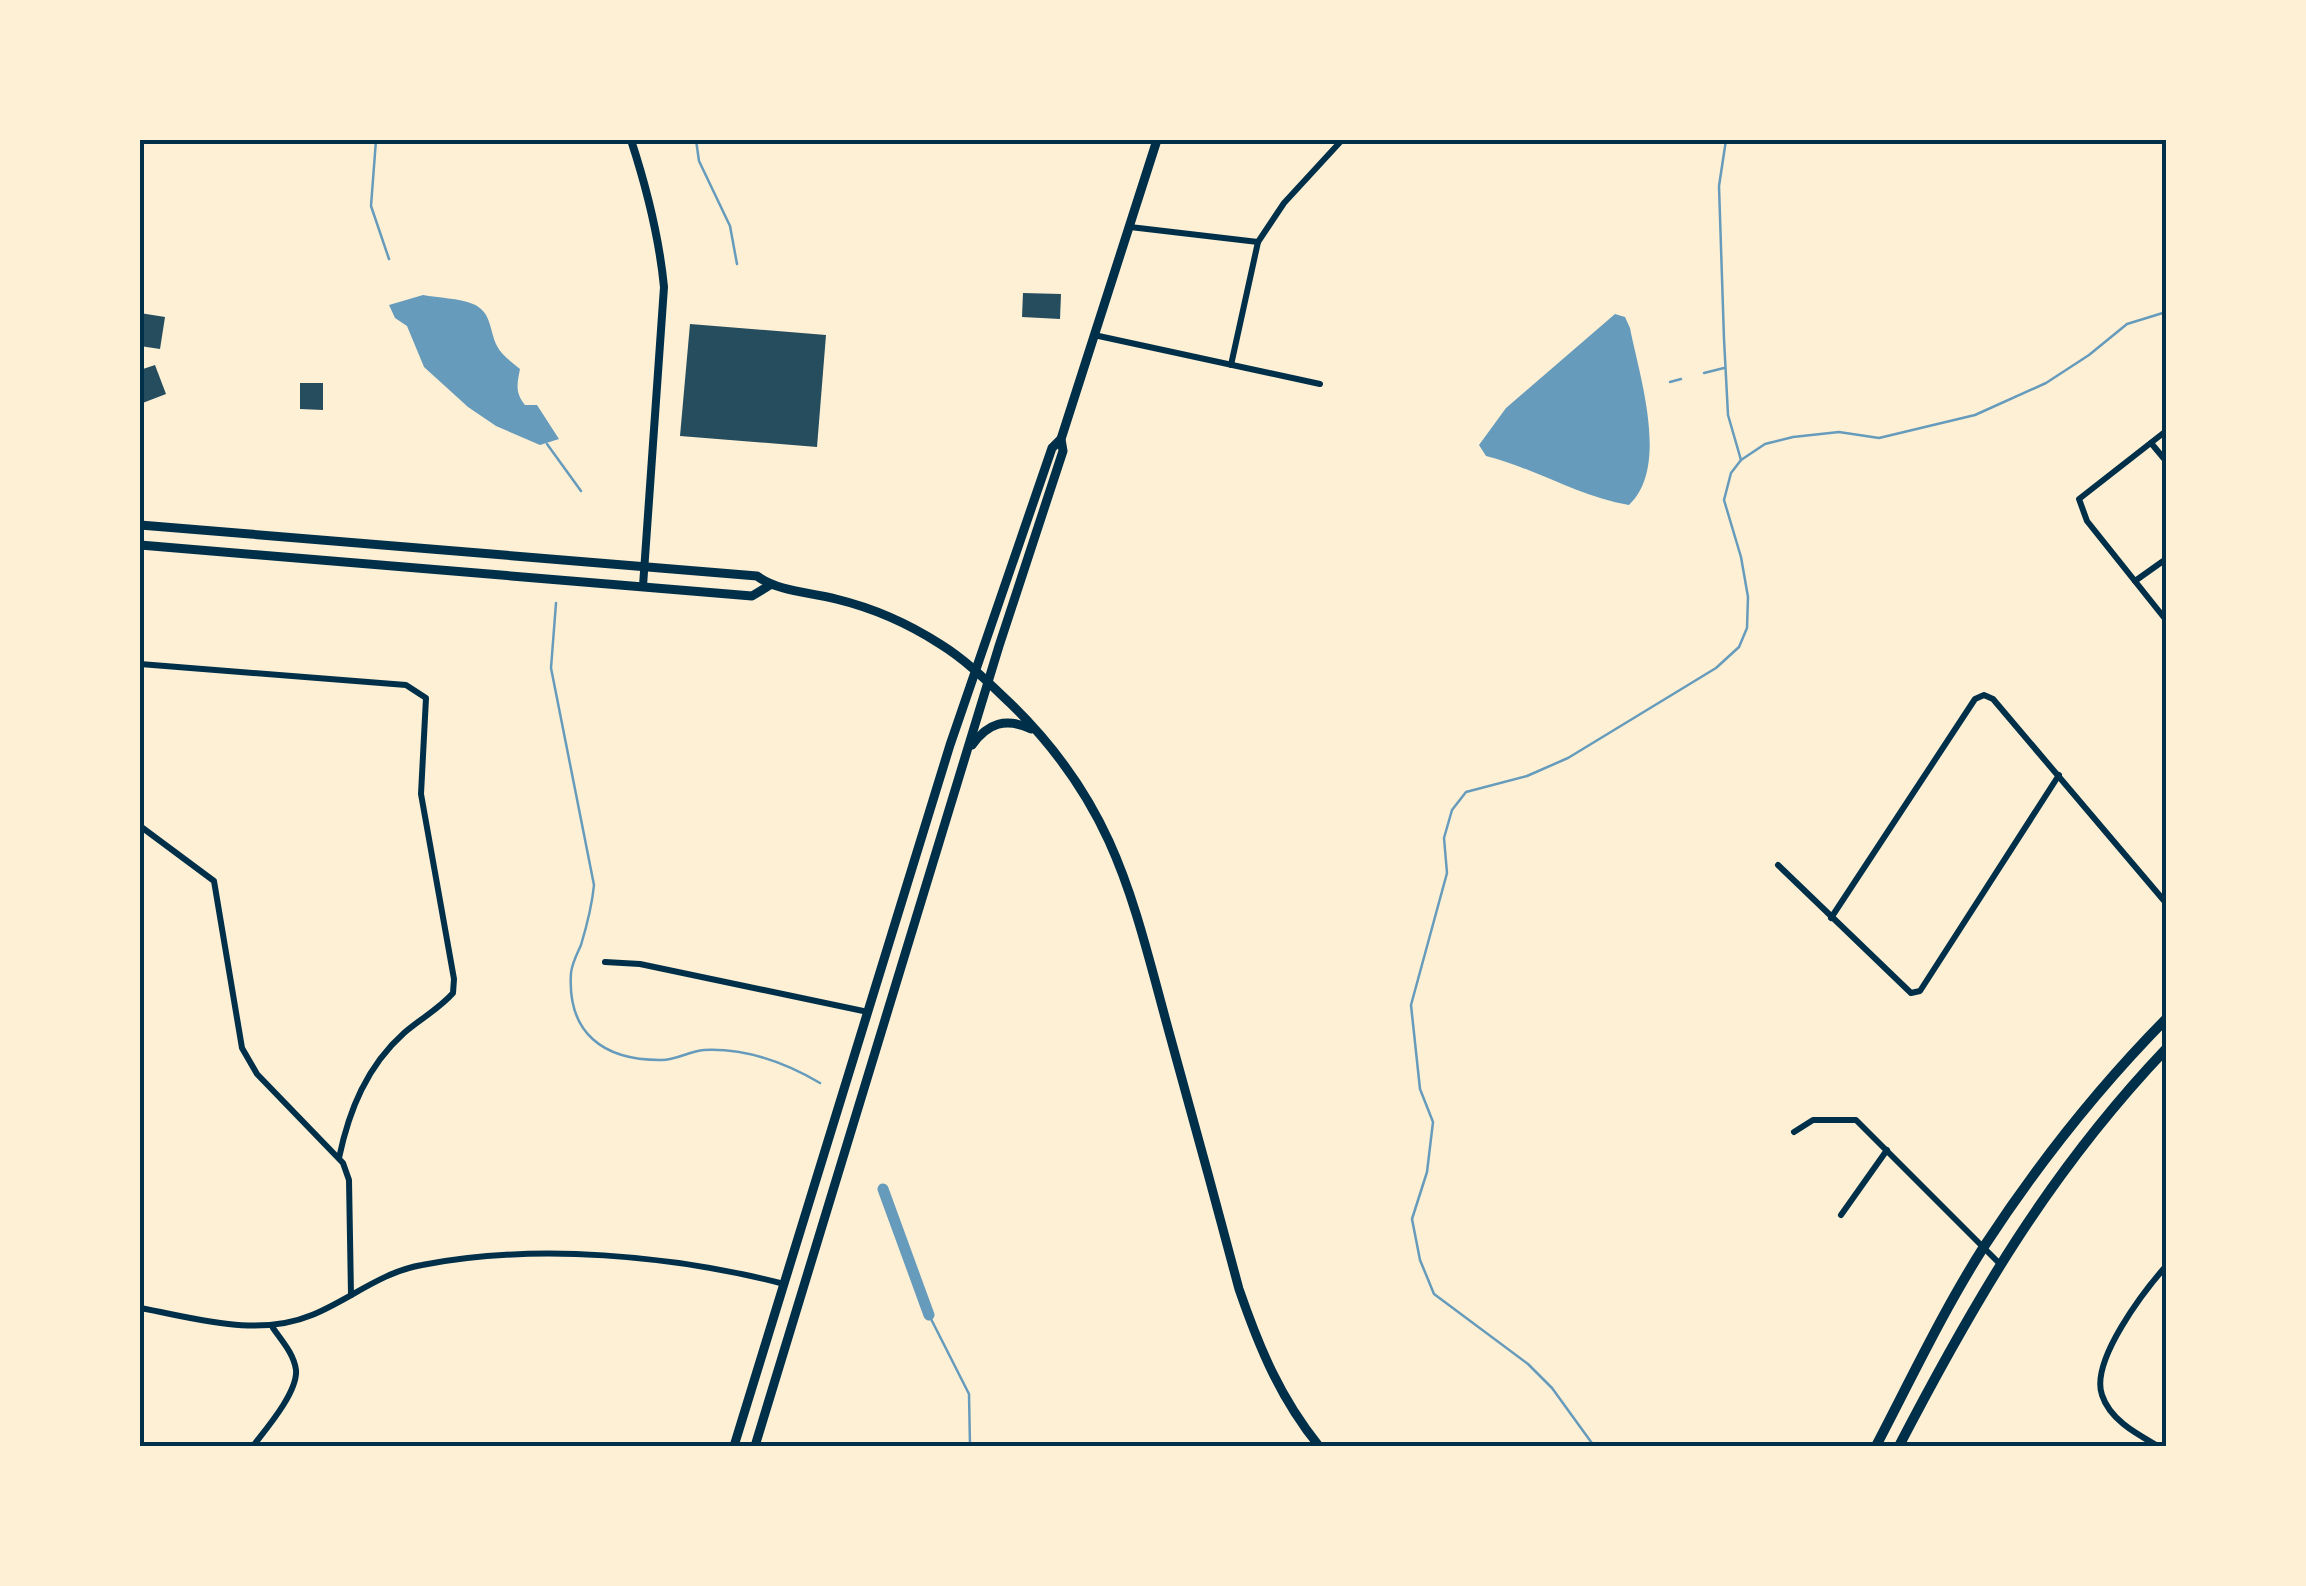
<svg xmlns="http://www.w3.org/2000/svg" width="2306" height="1586" viewBox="0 0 2306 1586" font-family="'Source Serif 4',serif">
<rect width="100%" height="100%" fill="#fdf0d5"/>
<g fill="#669bbc">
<path d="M423,295C438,298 459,298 473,304C492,312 489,330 497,346C502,356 512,362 520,369C517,384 515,393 525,405H537L559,439L540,445L496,426L468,407L424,367L407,326L395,318L389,305Z"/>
<path d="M1615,314L1625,317L1630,328C1639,375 1670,467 1629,505C1579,497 1535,468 1486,456L1479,445L1506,408Z"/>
</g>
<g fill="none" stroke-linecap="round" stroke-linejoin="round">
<g stroke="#669bbc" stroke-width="2.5">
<polyline points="376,140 371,206 389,259"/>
<polyline points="696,140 699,161 730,226 737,264"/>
<polyline points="1726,140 1719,186 1724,339 1728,415 1741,460"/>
<polyline points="1704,373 1724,368"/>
<polyline points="1670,382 1681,379"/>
<polyline points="547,444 581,491"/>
<path d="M556,603L551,668L594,885C592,906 587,925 581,945C577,954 572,963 571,973C567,1033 603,1060 660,1060C675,1061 689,1051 704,1050C745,1048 786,1063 820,1083"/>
<polyline points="929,1315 969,1394 970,1446"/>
<polyline points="1594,1446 1552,1388 1528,1364 1434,1294 1420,1260 1412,1219 1427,1172 1433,1122 1420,1089 1411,1005 1447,873 1444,838 1452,810 1466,792 1527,776 1568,758 1716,668 1739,647 1747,628 1748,597 1741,557 1724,500 1731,473 1741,460 1765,444 1793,437 1839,432 1879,438 1975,415 2046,383 2089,355 2127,324 2166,312"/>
</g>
<polyline stroke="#669bbc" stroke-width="11" points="883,1189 929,1315"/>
</g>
<g fill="#264d5e">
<polygon points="1023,293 1061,294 1060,319 1022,317"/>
<polygon points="140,313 165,317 160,349 140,346"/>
<polygon points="690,324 826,335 817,447 680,436"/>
<polygon points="155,365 166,394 140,404 140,370"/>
<polygon points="300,383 323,383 323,410 300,409"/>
</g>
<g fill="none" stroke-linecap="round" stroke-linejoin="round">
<g stroke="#003049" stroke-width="6">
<polyline points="1130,227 1258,242"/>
<polyline points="1094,335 1320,384"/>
<polyline points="1231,365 1258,242 1284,203 1342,140"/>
<polyline points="2166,431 2079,499 2087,521 2166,620"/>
<polyline points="2151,443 2166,461"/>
<polyline points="2135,581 2166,559"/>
<path d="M140,664L406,685L426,698L421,794L454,979L453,993C439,1009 420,1019 404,1033C367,1066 349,1110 339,1158"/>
<polyline points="140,826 214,881 242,1048 257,1074 343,1163 349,1180 351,1295"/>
<polyline points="1778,865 1911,993 1920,991 2059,775"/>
<polyline points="1831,918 1975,699 1984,695 1993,699 2166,903"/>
<polyline points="605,962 640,964 868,1012"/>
<polyline points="1794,1132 1813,1120 1856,1120 1999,1263"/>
<polyline points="1841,1215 1887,1150"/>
<path d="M140,1308C196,1318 257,1338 312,1315C349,1300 381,1272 422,1265C535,1243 673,1255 784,1284"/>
<path d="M253,1446C266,1429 298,1392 296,1370C294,1354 282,1341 273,1328"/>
<path d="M2158,1446C2137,1434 2110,1420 2102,1395C2090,1361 2144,1291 2166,1266"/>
</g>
<path stroke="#003049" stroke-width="8" d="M631,140C647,189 659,236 664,287L643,586"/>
<g stroke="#003049" stroke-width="9">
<path d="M140,525L757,576C779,592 810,592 836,599C873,608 909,624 940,644C966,660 988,682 1010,703C1115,805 1132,897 1169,1032C1193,1118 1216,1203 1239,1289C1259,1347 1280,1398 1319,1446"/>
<polyline points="140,545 752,596 770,585"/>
<path d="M972,745C988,723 1006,717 1031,729"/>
<polyline points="734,1446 950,745 1052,448 1061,439"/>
<polyline points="755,1446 999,646 1063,451 1061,439 1157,140"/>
</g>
<g stroke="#003049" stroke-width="10">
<path d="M1876,1446C1911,1379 1944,1309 1985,1245C2038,1164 2098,1088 2166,1019"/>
<path d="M1899,1446C1976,1298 2050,1171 2166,1049"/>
</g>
</g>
<rect width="2306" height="1586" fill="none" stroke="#fdf0d5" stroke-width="285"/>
<rect x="142" y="142" width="2022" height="1302" fill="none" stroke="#003049" stroke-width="4"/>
</svg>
